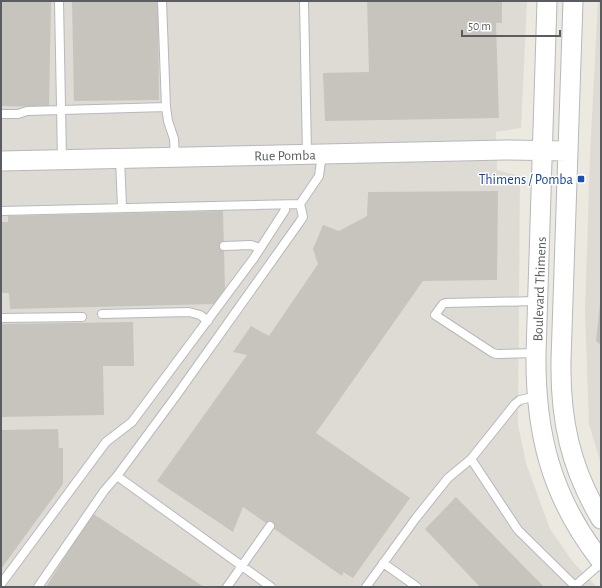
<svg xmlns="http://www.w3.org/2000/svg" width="602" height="588" font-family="'Alegreya Sans',sans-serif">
  <rect width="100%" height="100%" fill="#ece9e0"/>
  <path fill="#dddbd4" d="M1,1H527L521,128L496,132L497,170L520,176L518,425L526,463L550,529L573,562L597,587H1Z
    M598,1H601V464L589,424L585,311L590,155Z"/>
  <path fill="#c7c4bd" d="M1,1H51L49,107L1,106Z
    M72,1H158L159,100L74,101Z
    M367,1H502V23H496L499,118L325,121L323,73L369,72Z
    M498,191L497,280L423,281L316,433L410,498L353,578L343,572L342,576L243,507L233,532L157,481L247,355L233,352L251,326L269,336L318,264L313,249L323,225L339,231L367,216L368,192Z
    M223,211L225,290L216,304L10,309L9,293H1V222H8V216Z
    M600,304H601V345L596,341Z
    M133,322L134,366H103L104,415L1,417V324Z
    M58,429L59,448H63V484L1,569V430Z
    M456,497L544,587H480L425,529Z
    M92,513L204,587H46Z"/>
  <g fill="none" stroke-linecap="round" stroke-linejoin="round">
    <g stroke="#b6b8bd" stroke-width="10">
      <path id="service" d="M59,1L62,159
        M162,1L166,107
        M304,1L307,154
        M1,114H18L27,111L166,107L168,121L174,139L175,157
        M120,158L122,207
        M1,211L300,204L319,176L322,154
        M224,246L251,245L260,248
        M102,314L189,312L200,315L208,321
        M1,318L82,317
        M536,353L497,354L493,353L435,315L443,304L446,303L537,301
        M537,396L520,400L515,404L471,459L518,530L576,587
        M117,476L271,587
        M383,563L417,587
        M1,584L106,442L132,422L254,258L285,210V205
        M575,586L601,563
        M38,587L104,491L117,476L176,396L299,223L303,217L300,204
        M227,587L270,526
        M366,587L416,518L448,478L471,459"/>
    </g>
    <g stroke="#b6b8bd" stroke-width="21">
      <path id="tertiary" d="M547,1L536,353C535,433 551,497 601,561
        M573,1L561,360C560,419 570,467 601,519
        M1,161L505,150L568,151"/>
    </g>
    <use href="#service" stroke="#fff" stroke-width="8"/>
    <use href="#tertiary" stroke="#fff" stroke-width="19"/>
  </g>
  <rect fill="#1a4fb4" stroke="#fff" stroke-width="1.5" x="577" y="175" width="8" height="8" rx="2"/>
  <g text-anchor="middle" stroke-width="3" stroke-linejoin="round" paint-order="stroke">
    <g font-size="14" fill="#595c61" stroke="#fff">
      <text transform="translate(285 155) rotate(-1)" y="5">Rue Pomba</text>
      <text transform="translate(539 289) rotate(-88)" y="5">Boulevard Thimens</text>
    </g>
    <g font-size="14" fill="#164399" stroke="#fff" text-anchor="end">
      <text x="573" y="184">Thimens / Pomba</text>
    </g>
  </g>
  <rect width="602" height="588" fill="none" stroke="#595c61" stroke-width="4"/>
  <path d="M462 30v6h98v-6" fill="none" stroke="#595c61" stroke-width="2"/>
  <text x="468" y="30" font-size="12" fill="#595c61" stroke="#ffffff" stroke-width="3" paint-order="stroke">50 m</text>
</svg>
